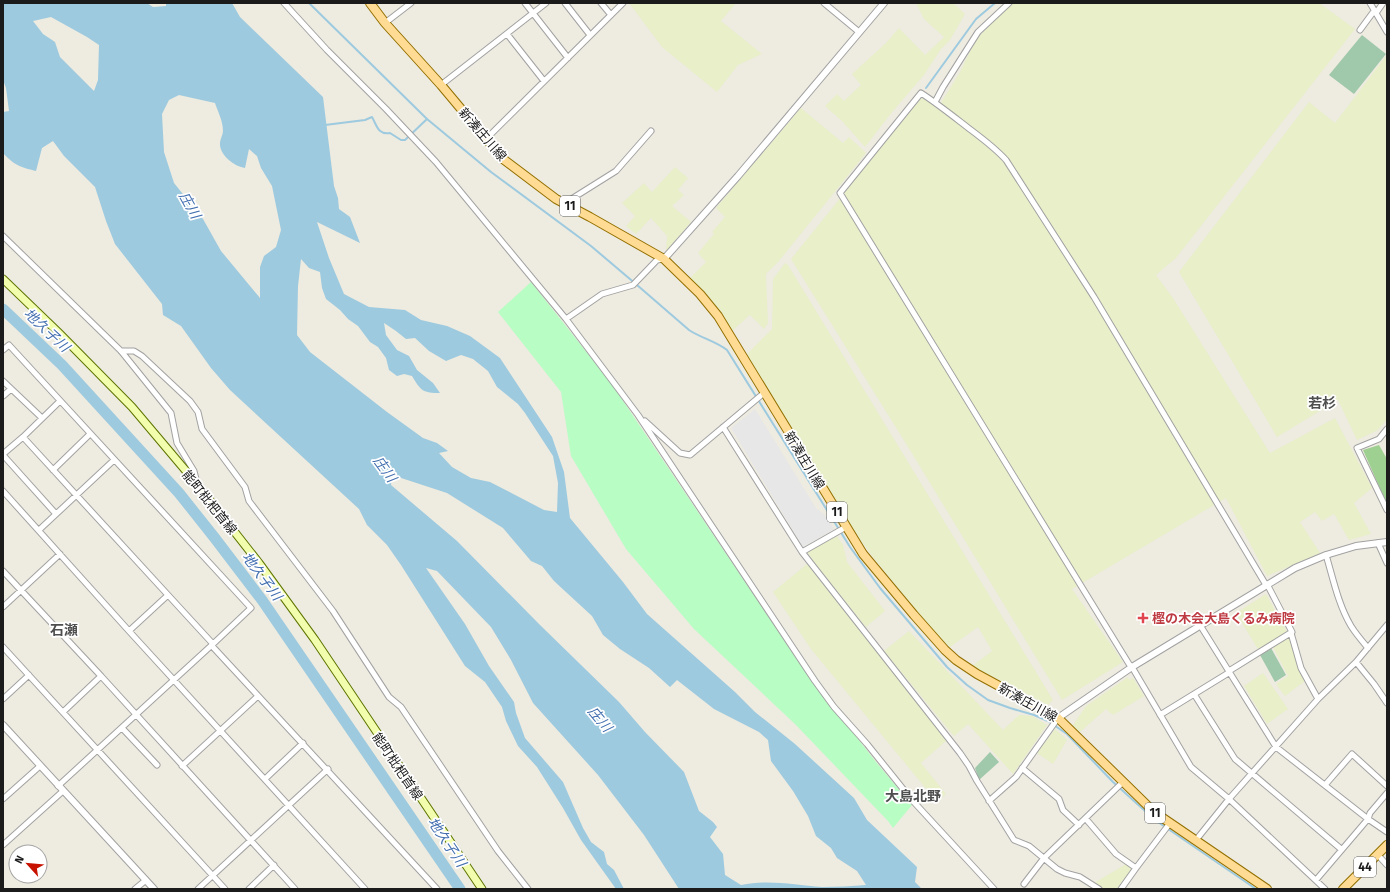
<svg xmlns="http://www.w3.org/2000/svg" width="1390" height="892" font-family="'Fira Sans','Noto Sans JP',sans-serif">
  <rect width="100%" height="100%" fill="#eeebe0"/>
  <path fill="#e8efc9" d="M629,3H736L721,21L762,54L738,65L717,92L662,47Z
    M916,3H953L965,14L950,40L941,49L924,75L893,111L865,147L842,121L825,106L837,94L844,101L861,85L852,74L886,43L899,28L925,55L944,37L924,19Z
    M1014,3H1319L1355,29L1176,258L1156,275L1173,298L1270,453L1335,418L1372,488L1354,503L1371,534L1349,540L1334,514L1322,521L1315,512L1300,522L1320,553L1267,576L1226,498L1072,589L1123,662L1062,700L905,442L791,259L921,98L927,100L937,109L960,72L976,39L992,23Z
    M1386,56L1387,419L1378,430L1357,440L1338,400L1277,437L1179,272L1309,102L1335,123Z
    M801,108L843,143L849,137L866,153L779,261L766,274L768,323L764,329L750,315L732,331L715,305L690,278L706,262L698,253L714,234L712,232L725,217L716,208Z
    M675,167L688,178L678,190L684,195L672,206L691,222L666,251L667,236L651,218L636,234L626,226L635,216L622,203L644,183L652,192Z
    M785,263L788,265L1053,700L1048,705L972,666L992,651L978,627L950,647L935,633L872,556L832,499L747,354L772,329L773,279Z
    M837,536L843,545L847,562L885,611L866,627L818,567L807,552Z
    M807,564L947,740L921,763L946,794L937,802L811,649L773,592Z
    M1266,594L1287,632L1258,649L1236,613Z
    M909,631L1003,730L1019,715L1032,716L1047,725L1013,774L968,724L954,736L884,651Z
    M1289,637L1299,670L1305,681L1285,696L1276,684L1288,676L1273,647Z
    M1263,673L1288,709L1267,724L1244,686Z
    M1128,677L1129,680L1133,678L1144,696L1113,715L1106,709L1080,732L1073,725L1086,706Z
    M1055,729L1067,740L1053,764L1037,753Z
    M1126,864L1133,868L1132,870L1118,889H1103L1094,883Z"/>
  <path fill="#9ed092" d="M1379,445L1387,459L1386,502L1363,450Z"/>
  <path fill="#a0c8aa" d="M1362,35L1386,54L1354,94L1329,75Z
    M1271,648L1286,675L1275,682L1260,655Z
    M990,752L999,762L979,780L975,768Z"/>
  <path fill="#b8fdc4" d="M531,282L611,383L805,671L876,762L912,805L893,828L888,821L795,724L694,629L626,549L571,456L561,392L498,312Z"/>
  <path fill="#e7e7e7" d="M755,409L816,508L825,515L834,529L803,547L731,428Z"/>
  <path fill="#9dcadf" fill-rule="evenodd" d="M3,3H147L153,7L166,6V3H232L240,17L323,97L334,186L338,198L339,209L350,217L360,243L317,222L329,258L344,294L369,307L405,310L421,320L447,326L470,336L500,358L552,437L564,472L570,518L623,582L647,614L735,692L755,712L795,744L854,798L867,820L917,867L915,882L922,889H679L644,835L598,775L533,703L511,660L491,627L437,571L426,568L465,624L489,666L514,702L516,713L525,738L563,782L583,828L591,842L604,852L607,864L614,870L624,889H616L581,840L563,808L537,767L518,746L506,721L502,707L485,682L465,666L401,565L387,545L367,525L359,509L230,390L211,368L181,326L163,315L162,304L115,244L106,221L95,187L64,156L53,141L42,148L36,171C20,167 14,165 3,153V112L9,111L6,88L3,80ZM51,17L87,37L99,45L98,80L94,91L60,57L55,42L43,34L33,21ZM179,95L215,103C218,112 223,121 223,131C223,135 220,139 220,143C219,155 235,167 245,168L249,149L257,156L261,168L272,186L281,230L276,247L264,256L260,267V298L221,251L203,219L174,183L164,152L162,114L169,100ZM301,259L309,268L320,272L322,288L326,299L340,310L348,319L358,326L370,342L378,347L386,358L389,370L397,376L404,374L412,376C421,391 423,393 440,393L433,383L417,370L409,356L397,350L386,335L384,323L396,331L406,339L415,338L429,351L446,361L461,355L473,359L488,371L497,387L518,404L525,413L553,456L558,483L557,512L544,510L490,482L471,478L452,467L439,453L448,451L437,443L423,438L387,412L310,352L297,335L298,286ZM392,475L447,493L503,528L531,561L542,566L554,581L592,616L603,635L620,649L649,668L670,687L677,680L714,709L759,732L768,740L771,761L793,791L808,816L816,836L831,848L837,858L857,871L866,885C852,886 837,887 822,887C795,885 769,879 741,885L725,875L723,854L710,837L717,827L713,822L699,811L684,772L645,732L619,702L539,624L457,541L391,485Z"/>
  <g fill="none" stroke-linecap="round" stroke-linejoin="round">
    <path stroke="#9dcadf" stroke-width="2" d="M309,3L427,119L491,172L591,246L637,285L689,330C701,338 715,341 727,350L850,547L880,588L947,667L967,685L988,700L1010,708L1034,715L1048,721L1067,734L1113,782L1155,820L1256,889
      M926,88L976,19L995,3
      M325,125L365,120L372,117C377,126 378,135 390,133L401,140H405L427,119"/>
    <path stroke="#9dcadf" stroke-width="11" d="M3,309L62,365L179,493L214,537L262,600L460,889"/>
    <g stroke="#a2a2a2" stroke-width="7">
      <path id="minor" d="M284,3L327,50L386,109L436,162L566,319L638,415L815,681L834,707L867,744L912,800L994,889
        M525,3L568,58
        M565,3L590,35
        M601,3L611,15
        M824,3L859,32
        M1370,3L1387,32
        M1376,13L1383,3
        M385,23L411,3
        M1360,30L1374,11
        M507,34L544,81
        M441,85L546,3
        M935,102L943,87L978,32L1009,3
        M485,140L623,3
        M565,203L616,171L651,131
        M3,236L121,351L171,413L177,443L194,471L197,483
        M566,319L602,294L633,285L657,260L664,259
        M3,350L9,345L251,608L213,644L58,786
        M121,351H134L142,356L190,401L198,412L202,429L245,487L249,501L333,611L389,697L401,707L498,851L528,889
        M3,381L42,418
        M3,396L11,389
        M645,421L680,453L690,455L764,393
        M723,427L802,552L960,753L969,766L977,781L1014,840L1029,846L1057,869L1065,873L1080,877L1099,889
        M1387,429L1379,439L1357,448L1387,510
        M23,437L168,595
        M3,454L23,437L60,401
        M3,455L56,514
        M53,470L90,434
        M3,491L129,631L365,889
        M39,530L114,460
        M1378,543L1387,563
        M802,552L846,527
        M1326,555C1333,578 1338,604 1351,626C1356,634 1362,641 1368,648
        M3,571L101,676
        M1266,585L1094,297L1006,160C996,149 983,139 971,130C954,117 938,104 921,93L840,193L1129,664L1132,667L1191,767L1229,799L1325,889
        M3,607L60,554
        M1200,625L1276,747L1368,819L1387,832
        M129,631L168,595L213,644
        M1291,633L1301,668L1318,699
        M212,646L437,889
        M3,647L225,889
        M1356,662L1374,684L1387,703
        M1229,671L1292,632L1267,584
        M1194,694L1235,759L1341,849
        M3,699L29,675
        M63,712L101,676L295,889
        M1160,715L1230,672
        M122,728L157,765
        M182,766L258,696
        M1022,768L1059,799L1063,810L1079,825
        M265,779L303,743
        M1325,785L1352,754L1387,786
        M3,799L40,766
        M989,801L1016,777L1058,718
        M1086,819L1116,854L1136,868L1121,889
        M1196,840L1229,799L1318,699L1356,662L1387,625
        M3,845L63,791
        M1377,854L1387,865
        M1136,868L1170,823
        M1316,880L1368,819L1370,813L1387,793
        M1024,884L1044,858L1123,782
        M135,889L146,880
        M198,889L328,769
        M249,889L274,865"/>
    </g>
    <g stroke="#a2a2a2" stroke-width="8">
      <path id="tertiary" d="M664,259L738,176L884,3
        M1058,718L1132,667L1295,568L1326,555L1356,546L1387,542
        M3,725L154,889"/>
    </g>
    <g stroke="#5d7500" stroke-width="9">
      <path id="secondary" d="M3,279L58,332L132,407L197,484L259,563L315,640L482,889"/>
    </g>
    <g stroke="#937000" stroke-width="10">
      <path id="primary" d="M370,3L385,23L441,85L503,159L556,199L590,217L664,259L700,294L718,316L863,554L914,615L945,650L956,660L977,674L1058,718L1154,812L1267,889
        M1343,889L1387,845"/>
    </g>
    <use href="#minor" stroke="#fff" stroke-width="5"/>
    <use href="#tertiary" stroke="#fff" stroke-width="6"/>
    <use href="#secondary" stroke="#f2fdae" stroke-width="7"/>
    <use href="#primary" stroke="#ffdb94" stroke-width="8"/>
  </g>
  <path fill="#e0444e" stroke="#fff" stroke-width="1.5" d="M1141 612h4v4h4v4h-4v4h-4v-4h-4v-4h4z"/>
  <g text-anchor="middle" stroke-width="3.5" stroke-linejoin="round" paint-order="stroke">
    <g fill="#fff" stroke="#5f5f5f" stroke-width="1">
      <rect x="560" y="196" width="20" height="20" rx="3"/>
      <rect x="827" y="502" width="20" height="20" rx="3"/>
      <rect x="1145" y="803" width="20" height="20" rx="3"/>
      <rect x="1354" y="857" width="22" height="20" rx="3"/>
    </g>
    <g font-size="12" font-weight="bold" fill="#1b1b1b">
      <text x="570" y="210">11</text>
      <text x="837" y="516">11</text>
      <text x="1155" y="817">11</text>
      <text x="1365" y="871">44</text>
    </g>
    <g font-size="13" fill="#1b1b1b" stroke="#fff">
      <text transform="translate(483 134) rotate(49)" y="5">新湊庄川線</text>
      <text transform="translate(805 460) rotate(59)" y="5">新湊庄川線</text>
      <text transform="translate(210 502) rotate(51)" y="5">能町枇杷首線</text>
      <text transform="translate(1028 702) rotate(29)" y="5">新湊庄川線</text>
      <text transform="translate(398 766) rotate(56)" y="5">能町枇杷首線</text>
    </g>
    <g font-size="13" font-weight="bold" fill="#be3a42" stroke="#fff" text-anchor="start">
      <text x="1152" y="623">樫の木会大島くるみ病院</text>
    </g>
    <g font-size="14" font-style="italic" fill="#436fb0" stroke="#fff">
      <text transform="translate(190 205) rotate(61)" y="5">庄川</text>
      <text transform="translate(47 330) rotate(43)" y="5">地久子川</text>
      <text transform="translate(385 469) rotate(54)" y="5">庄川</text>
      <text transform="translate(262 576) rotate(53)" y="5">地久子川</text>
      <text transform="translate(600 719) rotate(50)" y="5">庄川</text>
      <text transform="translate(447 842) rotate(56)" y="5">地久子川</text>
    </g>
    <g font-size="14" font-weight="bold" fill="#4e4e4e" stroke="#fff">
      <text x="1322" y="408">若杉</text>
      <text x="64" y="635">石瀬</text>
      <text x="913" y="801">大島北野</text>
    </g>
  </g>
  <rect width="1390" height="892" fill="none" stroke="#1b1b1b" stroke-width="8"/>
  <g transform="translate(28 864) rotate(297)"><circle r="19" fill="#ffffff" stroke="#a4a4a4"/>
  <path d="M0-3L7 15L0 10L-7 15Z" fill="#c71200"/>
  <text y="-6" font-size="11" font-weight="bold" text-anchor="middle" fill="#1b1b1b">N</text>
  </g>
</svg>
